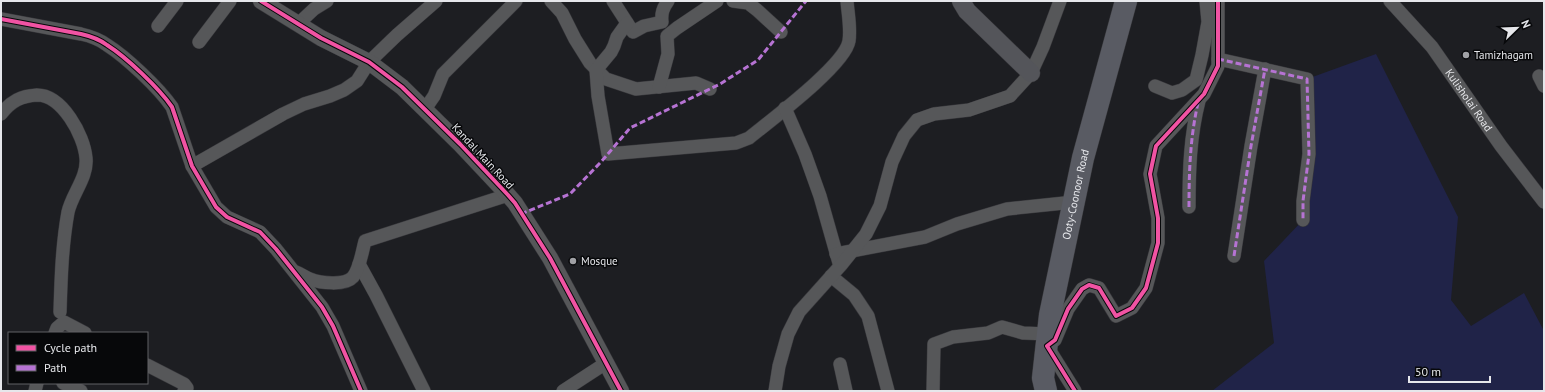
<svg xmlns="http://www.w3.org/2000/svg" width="1545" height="392" font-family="'PT Sans',sans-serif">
  <rect width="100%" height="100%" fill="#1d1e22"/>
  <path fill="#202348" d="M1376,54L1458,217L1451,300L1471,326L1524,293L1544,331V391H1212L1274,343L1264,261L1303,220L1307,79Z"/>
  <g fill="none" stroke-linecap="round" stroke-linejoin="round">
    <g stroke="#38383c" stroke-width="14">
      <g id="minor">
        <path d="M551,1L562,13L575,39L590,63L606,79L636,89L696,83L710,89"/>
        <path d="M613,1L633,32L644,26L662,22C661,13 663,8 668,1"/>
        <path d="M733,1L748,3L757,10L781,32"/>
        <path id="s1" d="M1390,1L1432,47L1501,146L1544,202"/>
        <path d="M1,19L81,34C90,36 99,39 107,45C126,57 159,88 172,107L192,166L216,207L227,217L260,232L276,249L322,307L333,326L361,391"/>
        <path d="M627,23L617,37L614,46L611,52L596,70L598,96L608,154L736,143L749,138C771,120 845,65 849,41C851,28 848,14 847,1"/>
        <path d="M298,24L314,9L327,1"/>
        <path d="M158,26L177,1"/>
        <path d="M199,42L230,1"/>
        <path d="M1218,59L1307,79L1309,154L1303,201V220"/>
        <path d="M1539,76L1544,86"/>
        <path d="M1155,86L1172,93L1182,90L1196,80L1202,55L1208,22L1206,1"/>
        <path d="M659,87L668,54L667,36L677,28L717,1"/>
        <path d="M785,108L805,154L820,196L839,263"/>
        <path d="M425,109L434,96L443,74L516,1"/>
        <path d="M1,114C11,101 21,96 37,95C62,95 84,135 86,158C88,177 72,194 68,212C62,245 61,279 60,312"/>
        <path d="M192,166L283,114L304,104L330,96L344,90L357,81L369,62L397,35L436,1"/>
        <path d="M1189,207C1189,171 1190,136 1199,101"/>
        <path d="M836,254L925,237L957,224L1007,209L1074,202"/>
        <path d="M1234,256L1251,146L1265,69"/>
        <path d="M359,264L376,295L424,391"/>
        <path d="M296,272C301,274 305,277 310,279C320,283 345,286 353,277C360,268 362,252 365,241L508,195"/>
        <path d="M831,276L854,295L868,316L888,391"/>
        <path d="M55,333L57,328L64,322L85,333"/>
        <path d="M840,364L846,391"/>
        <path d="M147,365L184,384L187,388L184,391"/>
        <path d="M63,383L81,391"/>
        <path d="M35,391L37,383"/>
        <path d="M563,391L606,363"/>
        <path d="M775,391L779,366L788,334L799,312L842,264L866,234L880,206L892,162L904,136L917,120L934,114L969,110L1010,96L1031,73L1043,47L1060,1"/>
        <path d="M933,391L934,344L953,337L988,333L1002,327L1023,333L1048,334"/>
        <path d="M1075,391L1047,346L1055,340L1068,309L1082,289L1089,285L1099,288L1116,316L1132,308L1146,288L1158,243V218L1150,174L1156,146L1204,94L1218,66V1"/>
      </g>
    </g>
    <g stroke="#38383c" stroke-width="17">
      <path id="tertiary" d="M261,1L321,38L369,62L402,87L460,144L508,195L515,203L550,258L621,391"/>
    </g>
    <g stroke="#38383c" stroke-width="19">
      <path id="secondary" d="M961,1L967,11L1031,73"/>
    </g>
    <g stroke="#38383c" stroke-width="23">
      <g id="trunk">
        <path id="s2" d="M1046,391L1043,378L1050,315L1083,158L1126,1"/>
      </g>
    </g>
    <use href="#minor" stroke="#565759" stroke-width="13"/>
    <use href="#tertiary" stroke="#565759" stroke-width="16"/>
    <use href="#secondary" stroke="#54555a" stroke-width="18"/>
    <use href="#trunk" stroke="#595b63" stroke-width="22"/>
    <path stroke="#b673d3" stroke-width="3" stroke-dasharray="6 3" stroke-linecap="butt" d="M1218,59L1307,79L1309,154L1303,201V220
      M1189,207C1189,172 1190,138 1198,103
      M521,214L570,194L601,162L630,128L720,84L758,60L806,1
      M1234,256L1251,146L1265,69"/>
    <g stroke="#07080a" stroke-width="6">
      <path id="cycleway" d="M261,1L321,38L369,62L402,87L460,144L508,195L515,203L550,258L621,391
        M1,19L81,34C90,36 99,39 107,45C126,57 159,88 172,107L192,166L216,207L227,217L260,232L276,249L322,307L333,326L361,391
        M1075,391L1047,346L1055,340L1068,309L1082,289L1089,285L1099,288L1116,316L1132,308L1146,288L1158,243V218L1150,174L1156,146L1204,94L1218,66V1"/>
    </g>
    <use href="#cycleway" stroke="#f153a3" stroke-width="4"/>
  </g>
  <g fill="#a0a1a5" stroke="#07080a" stroke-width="1.5">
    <circle cx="1466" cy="55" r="4"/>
    <circle cx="573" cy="261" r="4"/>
  </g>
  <g text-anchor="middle" stroke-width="3" stroke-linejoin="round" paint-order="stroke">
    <g font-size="11" fill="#e6e7eb" stroke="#07080a" text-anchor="start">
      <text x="1474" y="59">Tamizhagam</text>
      <text x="581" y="265">Mosque</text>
    </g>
    <g font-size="11" fill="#e6e7eb" stroke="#07080a">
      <text dy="4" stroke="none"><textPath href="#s1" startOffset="127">Kulisholai Road</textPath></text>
      <text transform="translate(483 156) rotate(47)" y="4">Kandal Main Road</text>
      <text dy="4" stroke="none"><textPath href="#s2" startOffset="200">Ooty-Coonoor Road</textPath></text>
    </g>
  </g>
  <rect width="1545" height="392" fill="none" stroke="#e6e7eb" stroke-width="4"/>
  <rect x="8" y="332" width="140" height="52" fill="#07080a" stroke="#606164"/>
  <rect x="16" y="345" width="20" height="6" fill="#f153a3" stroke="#606164"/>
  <text x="44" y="352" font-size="12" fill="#e6e7eb">Cycle path</text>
  <rect x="16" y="365" width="20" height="6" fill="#b673d3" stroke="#606164"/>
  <text x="44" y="372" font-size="12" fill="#e6e7eb">Path</text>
  <g transform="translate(1517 28) rotate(67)" stroke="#07080a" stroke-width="3" paint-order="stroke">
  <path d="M0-3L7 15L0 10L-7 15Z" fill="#e6e7eb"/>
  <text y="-6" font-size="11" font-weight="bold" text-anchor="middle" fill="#e6e7eb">N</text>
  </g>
  <path d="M1409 376v6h81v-6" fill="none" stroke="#e6e7eb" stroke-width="2"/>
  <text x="1415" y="376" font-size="12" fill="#e6e7eb" stroke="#07080a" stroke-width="3" paint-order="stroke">50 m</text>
</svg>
